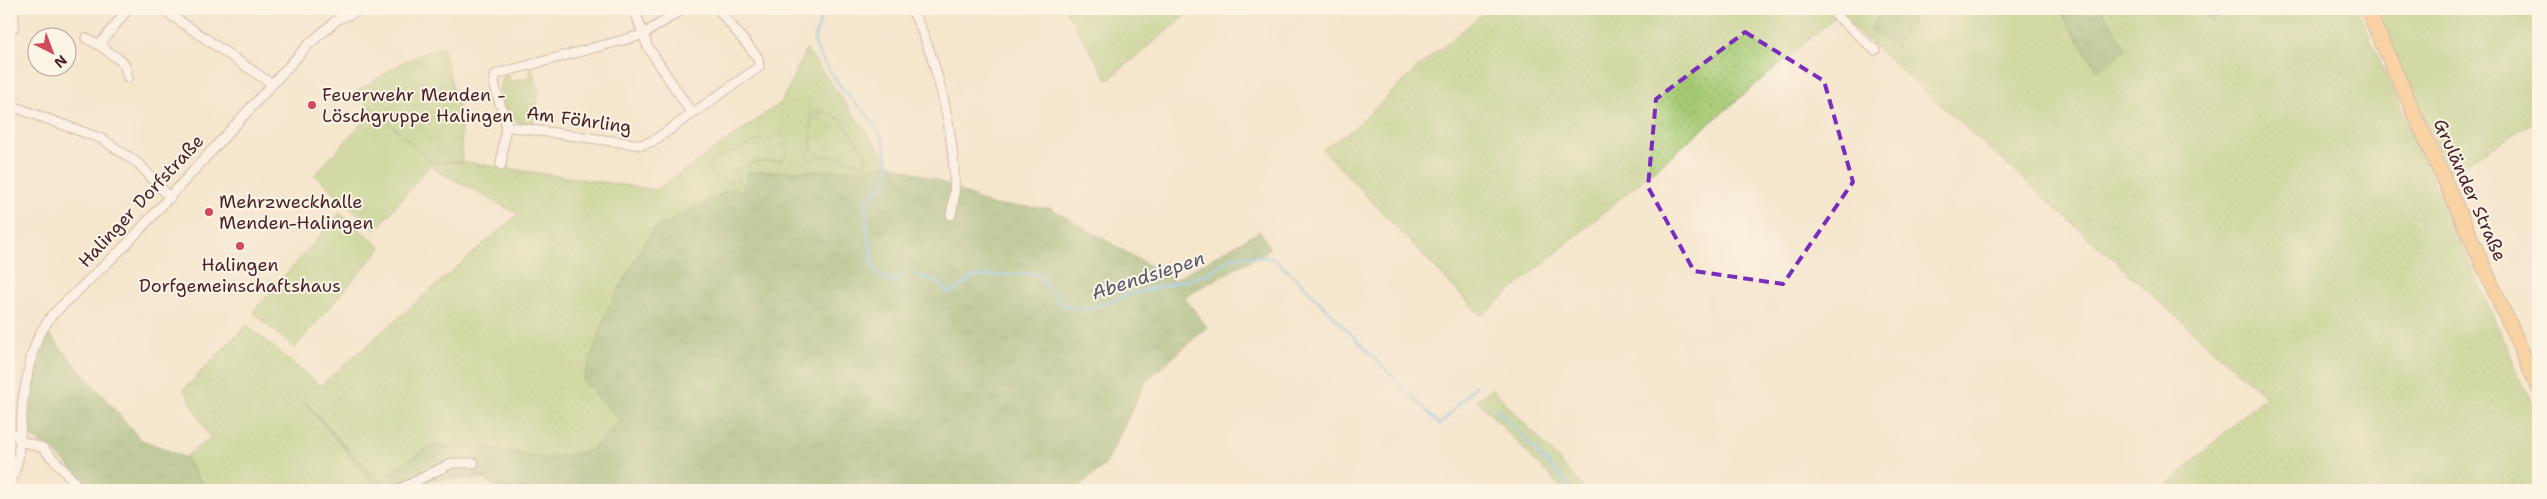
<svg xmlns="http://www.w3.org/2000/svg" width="2547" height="499" font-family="'Shantell Sans',sans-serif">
  <defs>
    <pattern id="grass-dots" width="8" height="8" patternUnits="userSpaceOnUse" patternTransform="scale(1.25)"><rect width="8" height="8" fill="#a6ca73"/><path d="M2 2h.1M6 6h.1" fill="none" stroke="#90ad64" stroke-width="1.8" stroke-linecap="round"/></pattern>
    <pattern id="forest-crowns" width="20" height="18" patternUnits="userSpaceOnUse" patternTransform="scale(1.25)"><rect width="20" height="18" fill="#84ae65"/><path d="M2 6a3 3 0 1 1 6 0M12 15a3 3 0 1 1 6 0" fill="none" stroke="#6e8d53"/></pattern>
    <pattern id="wetland-marsh" width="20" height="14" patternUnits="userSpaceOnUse" patternTransform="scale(1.25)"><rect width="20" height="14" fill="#a6ca73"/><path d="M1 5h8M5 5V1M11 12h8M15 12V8" fill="none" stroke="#90ad64"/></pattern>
    <pattern id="park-crowns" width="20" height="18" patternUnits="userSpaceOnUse" patternTransform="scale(1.25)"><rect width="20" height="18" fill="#a6ca73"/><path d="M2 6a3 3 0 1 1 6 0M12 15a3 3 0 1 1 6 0" fill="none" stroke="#90ad64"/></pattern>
  </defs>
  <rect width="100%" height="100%" fill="#fcf5e5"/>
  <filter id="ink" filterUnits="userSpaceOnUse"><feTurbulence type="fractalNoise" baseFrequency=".02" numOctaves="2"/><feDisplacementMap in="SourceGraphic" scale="10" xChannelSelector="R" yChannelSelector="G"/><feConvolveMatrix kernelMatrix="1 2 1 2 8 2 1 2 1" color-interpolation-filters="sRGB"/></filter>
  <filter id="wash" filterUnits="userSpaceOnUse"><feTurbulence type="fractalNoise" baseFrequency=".0096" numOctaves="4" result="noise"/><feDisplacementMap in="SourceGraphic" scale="20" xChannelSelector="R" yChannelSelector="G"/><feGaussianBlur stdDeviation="1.12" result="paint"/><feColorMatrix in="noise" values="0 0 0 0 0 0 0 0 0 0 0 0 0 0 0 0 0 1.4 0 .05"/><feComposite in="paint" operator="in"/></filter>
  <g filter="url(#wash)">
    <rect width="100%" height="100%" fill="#f5e6cd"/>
    <path fill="url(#grass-dots)" stroke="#78744f" fill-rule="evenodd" d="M1065,9H1193L1108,80Z
      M1488,9H1883L1870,29L1896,47L1918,9H2059L2098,71L2125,49L2101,9H2204L2210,21L2233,9H2357L2538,418V490H2171L2168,484L2265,396L1839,14L1481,316L1322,149L1353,129L1422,64Z
      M2373,9H2538V119L2449,174Z
      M806,49L890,164L749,189L744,193L620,421L590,451L548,459L478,445L430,446L378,481L313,412L379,490H206L185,457L210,438L184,389L247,325L320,386L518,214L434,169L432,162H462L656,190L781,103ZM811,113L866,153L864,164L828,155L809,159L812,150ZM788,143L781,161C766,159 747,162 734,172L735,176L745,188L716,175Z
      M532,68L539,91L533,126C502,121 507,114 499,86L504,76L508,74L510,82L531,77L529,69Z
      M1492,388L1586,490H1563L1477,400Z"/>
    <path fill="url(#forest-crowns)" stroke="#676648" d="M1883,9H1918L1896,47L1870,29Z
      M2059,9H2101L2126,49L2098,71Z
      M2204,9H2233L2210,22Z
      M890,164L936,180L991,205L1050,208L1174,280L1260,231L1270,249L1184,297L1207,327L1145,382L1106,464L1076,490H501L483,479H433L402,490H379L304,401L378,481L430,446L478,445L548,459L590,451L620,421L583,380L607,311L652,230L728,190L744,192L749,189L745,183L747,172L859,170Z
      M49,334L140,439L185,457L206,490H92L52,449L27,435L36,371Z"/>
    <path fill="url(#wetland-marsh)" stroke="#78744f" d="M825,112L841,120L866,153L864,165C844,158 830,155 809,159L807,153L812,150L811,113Z
      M780,133L788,143L786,155L781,161C766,159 747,162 734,172L735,176L745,188L742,191L710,173L711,161L759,140L765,143Z"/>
    <path fill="url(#park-crowns)" stroke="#78744f" d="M442,46L461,119L462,162H432L354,93L405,61Z"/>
    <path fill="#a6ca73" stroke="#78744f" d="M374,110L432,162L376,230L315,175Z
      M340,213L381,248L294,348L253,312Z"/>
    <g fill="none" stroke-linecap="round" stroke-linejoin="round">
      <path stroke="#6abae5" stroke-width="3" d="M828,9L821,18L814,40L820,56L842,89L870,118L882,137L888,161L886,186L879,187L865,204L873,270L891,283L904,273
        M915,275L934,280L950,293L974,277L1036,273L1066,307L1088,309L1128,295L1205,275L1234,256L1272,257L1300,282L1440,425L1475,386
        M1495,407L1573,490"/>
    </g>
  </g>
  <g filter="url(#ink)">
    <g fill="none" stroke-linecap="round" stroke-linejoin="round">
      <g stroke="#a0827c" stroke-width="11">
        <path id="street" d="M162,9L272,84
          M634,9L648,47L692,114
          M683,9L642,35L496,74L494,83L506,124L511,127L641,145L653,141L759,67L758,58L718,9
          M911,9C937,52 964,166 951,215
          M1829,9L1875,50
          M14,27V9
          M86,38L99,45L128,9
          M99,45L124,63L128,78
          M9,105L102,139L139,164L170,198
          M501,165L506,124
          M9,430L21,441L43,448L82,490
          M9,488L18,460L23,399L31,357L39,335L52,315L125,246L308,45L338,19L363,9
          M398,490L452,463H474"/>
      </g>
      <g stroke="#a0827c" stroke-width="16">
        <path id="primary" d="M2367,9L2538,387"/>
      </g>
      <use href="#street" stroke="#fff" stroke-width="9"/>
      <use href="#primary" stroke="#fcbd6f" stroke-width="14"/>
    </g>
  </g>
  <path d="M0 0H2547V499H0ZM1745,32L1824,81L1853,182L1783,284L1694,271L1648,187L1656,99Z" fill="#f5e6cd" fill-opacity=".55" fill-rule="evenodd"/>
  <path fill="none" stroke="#7b2cbf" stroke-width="4" stroke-dasharray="10 6" stroke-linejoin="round" d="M1745,32L1824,81L1853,182L1783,284L1694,271L1648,187L1656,99Z"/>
  <g fill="#d1495b" stroke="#fcf5e5" stroke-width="2">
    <circle cx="312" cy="105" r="5"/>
    <circle cx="209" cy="212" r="5"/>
    <circle cx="240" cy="246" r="5"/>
  </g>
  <g text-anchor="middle" stroke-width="4" stroke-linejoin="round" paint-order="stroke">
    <g font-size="18" fill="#4a1f2b" stroke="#fcf5e5" text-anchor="start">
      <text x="322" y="101">Feuerwehr Menden -<tspan x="322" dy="21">Löschgruppe Halingen</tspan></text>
      <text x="219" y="208">Mehrzweckhalle<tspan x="219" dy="21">Menden-Halingen</tspan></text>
      <text x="240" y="271" text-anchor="middle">Halingen<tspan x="240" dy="21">Dorfgemeinschaftshaus</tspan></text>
    </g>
    <g font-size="18" fill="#4a1f2b" stroke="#fcf5e5">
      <text transform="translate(579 120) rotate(8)" y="6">Am Föhrling</text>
      <text transform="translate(2470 190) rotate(66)" y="6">Gruländer Straße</text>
      <text transform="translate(141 201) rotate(-47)" y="6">Halinger Dorfstraße</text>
    </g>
    <g font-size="19" font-style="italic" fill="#55556c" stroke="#fcf5e5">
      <text transform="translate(1148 275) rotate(-18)" y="7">Abendsiepen</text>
    </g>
  </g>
  <rect width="2547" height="499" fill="none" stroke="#fcf5e5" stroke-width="30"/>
  <g transform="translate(52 52) rotate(138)"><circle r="24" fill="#fcf5e5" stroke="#b59f9b"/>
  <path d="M0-4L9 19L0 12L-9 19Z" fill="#d1495b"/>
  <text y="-8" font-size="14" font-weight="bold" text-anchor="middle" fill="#4a1f2b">N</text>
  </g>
</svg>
